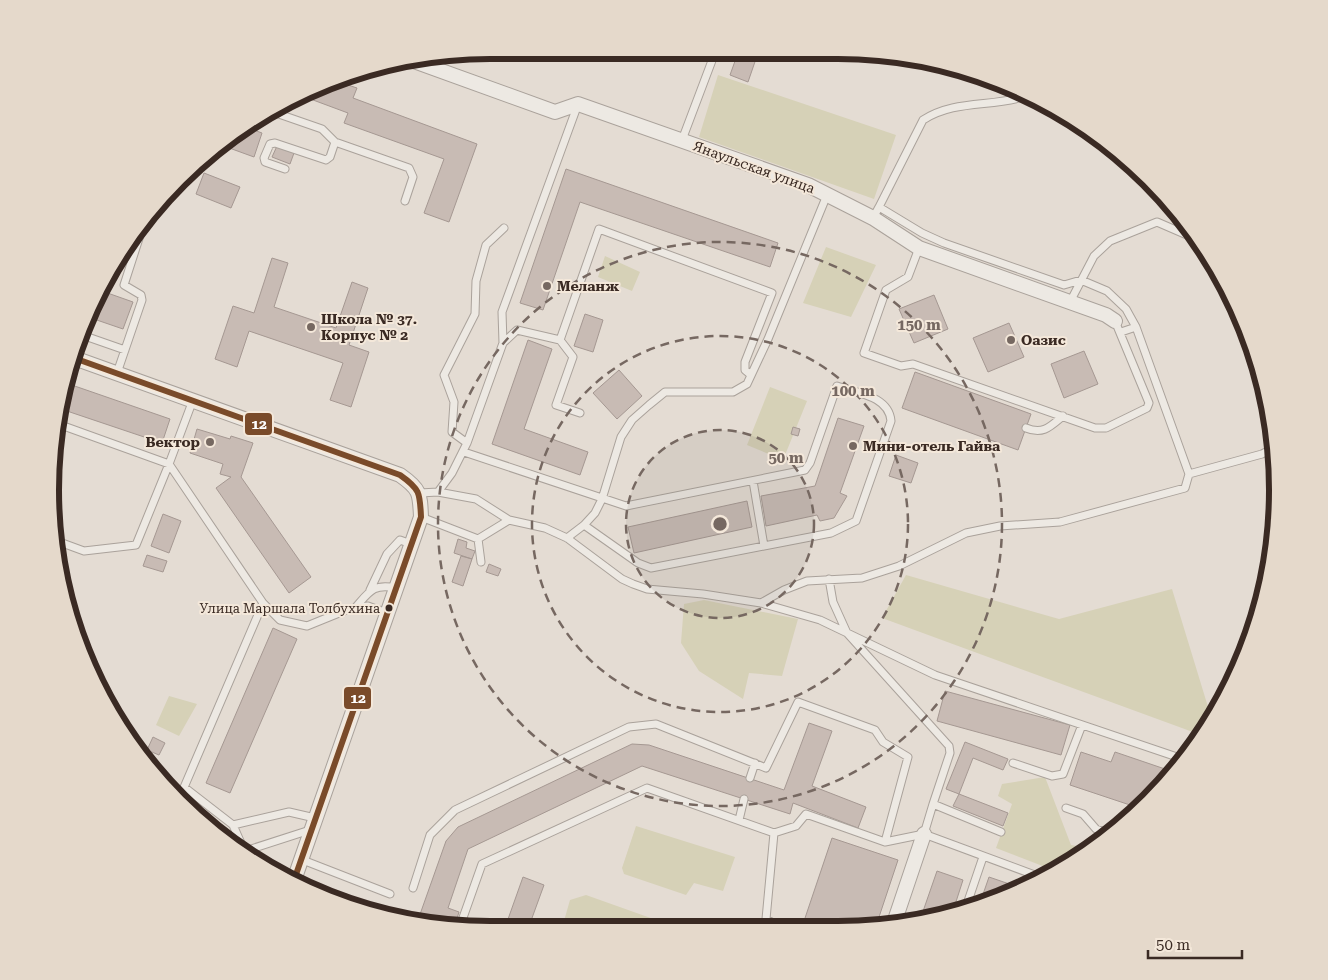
<svg xmlns="http://www.w3.org/2000/svg" width="1328" height="980" font-family="'Roboto Serif',serif">
  <rect width="100%" height="100%" fill="#e4dcd3"/>
  <path fill="#d6d1b7" d="M718,75L896,135L874,199L699,137Z
    M826,247L876,265L851,317L803,303Z
    M605,256L640,272L632,291L598,277Z
    M770,387L807,401L783,460L747,445Z
    M906,575L1059,619L1172,589L1212,720L1201,735L882,618Z
    M704,600L798,619L782,676L749,673L743,699L699,671L681,643L684,604Z
    M169,696L197,704L179,736L156,725Z
    M1045,777L1071,845L1090,848L1053,870L996,848L1012,804L998,796L1002,784Z
    M636,826L735,857L723,891L694,883L686,895L624,874L622,868Z
    M586,895L659,921L666,928H562L570,900Z"/>
  <path fill="#c8bbb4" stroke="#a59892" d="M739,50H759L748,82L730,75Z
    M339,82L357,88L353,98L477,144L449,222L424,213L444,159L344,123L348,113L305,97Z
    M243,126L262,133L254,157L221,145Z
    M277,146L294,153L290,164L272,157Z
    M566,169L778,243L770,267L580,202L543,310L520,303Z
    M204,173L240,187L231,208L196,194Z
    M272,258L288,263L274,307L336,328L352,282L368,288L349,345L369,352L351,407L330,400L343,363L249,331L237,367L215,359L233,306L254,313Z
    M99,290L133,302L123,329L88,317Z
    M934,295L948,329L914,343L899,309Z
    M585,314L603,320L593,352L574,346Z
    M1009,323L1024,357L988,372L973,338Z
    M528,340L552,349L524,429L588,452L580,475L492,444Z
    M1084,351L1098,384L1064,398L1051,364Z
    M619,370L642,396L617,419L593,393Z
    M915,372L1031,414L1018,450L902,408Z
    M66,383L170,419L162,443L58,408Z
    M838,418L864,426L840,493L847,496L834,518L820,521L817,515L766,526L761,496L815,486Z
    M793,427L800,429L798,436L791,434Z
    M197,429L230,439L231,436L253,443L241,477L311,577L289,593L216,488L231,477L220,474L223,464L190,453Z
    M896,455L918,463L911,483L889,476Z
    M747,501L752,527L634,553L628,527Z
    M163,514L181,521L169,553L151,546Z
    M458,539L467,542L466,548L475,551L472,559L454,553Z
    M147,555L167,561L163,572L143,566Z
    M461,556L472,559L463,586L452,582Z
    M489,564L501,569L498,576L486,572Z
    M61,573L69,575L64,587Z
    M273,628L297,639L230,793L206,783Z
    M945,691L1070,725L1061,755L937,721Z
    M809,723L832,731L812,786L866,807L858,828L793,803L790,814L642,766L468,849L448,908L459,912L454,928L418,920L446,841L458,827L632,744L649,745L784,790Z
    M153,737L165,743L159,755L147,750Z
    M965,742L1008,759L1003,770L973,758L959,794L946,789Z
    M1081,752L1111,762L1115,752L1165,769L1157,791L1139,808L1070,785Z
    M959,794L1008,813L1003,826L953,806Z
    M832,838L898,860L876,926L802,927Z
    M937,871L963,880L953,911L920,920Z
    M523,877L544,885L528,929L507,922Z
    M989,877L1021,888L1007,896L980,903Z
    M340,894L363,902L360,909L338,901Z"/>
  <g fill="none" stroke-linecap="round" stroke-linejoin="round">
    <g stroke="#aaa29b" stroke-width="9">
      <path id="lane" d="M273,112L322,129L335,142L409,168L413,177L405,201
        M682,140L716,50
        M285,169L265,162L264,158L270,144L275,143L326,160L330,157L335,142
        M879,207L923,120C954,100 989,107 1023,97
        M919,248L908,277L886,290L864,353L901,366L913,364L1095,428H1106L1147,408L1149,403L1115,321
        M1070,302L1094,256L1110,241L1157,222L1194,238
        M1121,332L1136,327
        M82,335L125,350
        M560,340L573,357L556,405L580,413
        M503,343L517,330L560,340L599,229L772,293L745,362V370L751,375
        M117,373L142,300L141,295L124,285L144,223
        M58,424L169,464L193,400
        M1026,428C1043,435 1050,427 1063,416
        M467,443L452,432L454,402L444,375L475,314L476,281L486,245L504,228
        M464,452L626,506L805,470L810,463L837,386C857,393 889,396 891,421L856,521L831,533L651,568L638,563L584,525
        M169,464L263,603L179,799
        M1189,474L1262,454L1275,447
        M753,481L764,546
        M438,492L476,499L509,520L545,528L567,538L622,579L633,584L647,589L703,594L761,603L820,620L935,675L1177,757L1182,761
        M420,493L438,492L452,473L467,443L503,343L502,312L578,104
        M421,517L478,539L481,562
        M567,538L584,525L595,513L602,499L621,437L632,420L649,405L665,392H733L747,384L768,339L827,195
        M478,539L509,520
        M54,540L84,551L136,545L169,464
        M829,579L833,602L847,633L949,746L950,753L933,804
        M370,590L387,554L400,540L411,544
        M263,603L280,620L307,626L349,609L368,606L387,613
        M761,603L784,590L807,581L862,578L899,566L966,533L1000,526L1060,522L1185,488L1189,474L1136,327L1126,309L1107,291L1081,280L1064,285L944,243L922,233L879,207L873,218
        M355,608C369,592 373,583 396,588
        M1013,763L1052,776L1063,774L1082,725
        M750,778L755,763
        M184,787L233,825L244,850
        M1066,808L1083,814L1096,829L1111,834
        M739,820L744,799
        M233,825L289,812L315,818
        M774,833L796,826L806,814L885,842L924,834L1040,877
        M924,834L933,804L1001,832
        M245,851L310,830
        M300,859L390,894
        M413,888L430,835L455,810L629,727L656,724L766,768L798,702L875,730L883,742L908,757L885,842
        M966,907L983,857
        M459,929L482,864L647,788L774,833L766,919L780,927"/>
    </g>
    <g stroke="#aaa29b" stroke-width="16">
      <path id="street" d="M411,60L555,112L578,104L808,185L873,218L919,248L1106,315L1115,321
        M74,358L400,475C420,489 420,493 421,517L293,883
        M893,926L924,834"/>
    </g>
    <use href="#lane" stroke="#ede9e3" stroke-width="7"/>
    <use href="#street" stroke="#ede9e3" stroke-width="14"/>
    <g stroke="#f4e8da" stroke-width="10">
      <path id="bus-1" d="M74,358L400,475C420,489 420,493 421,517L293,883"/>
    </g>
    <use href="#bus-1" stroke="#7a4b2a" stroke-width="6"/>
  </g>
  <circle cx="720" cy="524" r="94" fill="#766861" fill-opacity=".12"/>
  <g fill="none" stroke="#766861" stroke-width="2.5" stroke-dasharray="9 6">
    <circle cx="720" cy="524" r="94"/>
    <circle cx="720" cy="524" r="188"/>
    <circle cx="720" cy="524" r="282"/>
  </g>
  <g fill="#766861" stroke="#f4e8da" stroke-width="2">
    <circle cx="547" cy="286" r="5"/>
    <circle cx="311" cy="327" r="5"/>
    <circle cx="1011" cy="340" r="5"/>
    <circle cx="210" cy="442" r="5"/>
    <circle cx="853" cy="446" r="5"/>
  </g>
  <circle fill="#3a2a23" stroke="#f4e8da" stroke-width="2" cx="389" cy="608" r="4.5"/>
  <g text-anchor="middle" stroke-width="4" stroke-linejoin="round" paint-order="stroke">
    <g font-size="13" fill="#3a2a23" stroke="#f4e8da" text-anchor="end">
      <text x="380" y="613">Улица Маршала Толбухина</text>
    </g>
    <g font-size="14" fill="#3a2a23" stroke="#f4e8da">
      <text transform="translate(754 167) rotate(20)" y="5">Янаульская улица</text>
    </g>
    <g font-size="14" font-weight="bold" fill="#3a2a23" stroke="#f4e8da" text-anchor="start">
      <text x="557" y="291">Меланж</text>
      <text x="321" y="324">Школа № 37.<tspan x="321" dy="16">Корпус № 2</tspan></text>
      <text x="1021" y="345">Оазис</text>
      <text x="200" y="447" text-anchor="end">Вектор</text>
      <text x="863" y="451">Мини-отель Гайва</text>
    </g>
  </g>
  <path d="M0 0H1328V980H0ZM490 59H838A431 431 0 0 1 1269 490V490A431 431 0 0 1 838 921H490A431 431 0 0 1 59 490V490A431 431 0 0 1 490 59Z" fill="#e5d9cb" fill-rule="evenodd"/>
  <path fill="none" stroke="#3a2a23" stroke-width="6" d="M490 59H838A431 431 0 0 1 1269 490V490A431 431 0 0 1 838 921H490A431 431 0 0 1 59 490V490A431 431 0 0 1 490 59Z"/>
  <circle cx="720" cy="524" r="8" fill="#766861" stroke="#f4e8da" stroke-width="2.5"/>
  <g font-size="15" text-anchor="middle" font-weight="bold" fill="#766861" stroke="#f4e8da" stroke-width="4" stroke-linejoin="round" paint-order="stroke">
    <text x="919" y="330">150 m</text>
    <text x="853" y="396">100 m</text>
    <text x="786" y="463">50 m</text>
  </g>
  <g stroke="#f4e8da" stroke-width="2">
    <rect x="244" y="412" width="29" height="24" rx="5" fill="#7a4b2a"/>
    <rect x="343" y="686" width="29" height="24" rx="5" fill="#7a4b2a"/>
  </g>
  <g font-size="14" text-anchor="middle" font-weight="bold" fill="#fff">
    <text x="259" y="429">12</text>
    <text x="358" y="703">12</text>
  </g>
  <path d="M1148 950v8h94v-8" fill="none" stroke="#3a2a23" stroke-width="2.5"/>
  <text x="1156" y="950" font-size="15" fill="#3a2a23" stroke="#f4e8da" stroke-width="4" paint-order="stroke">50 m</text>
</svg>
